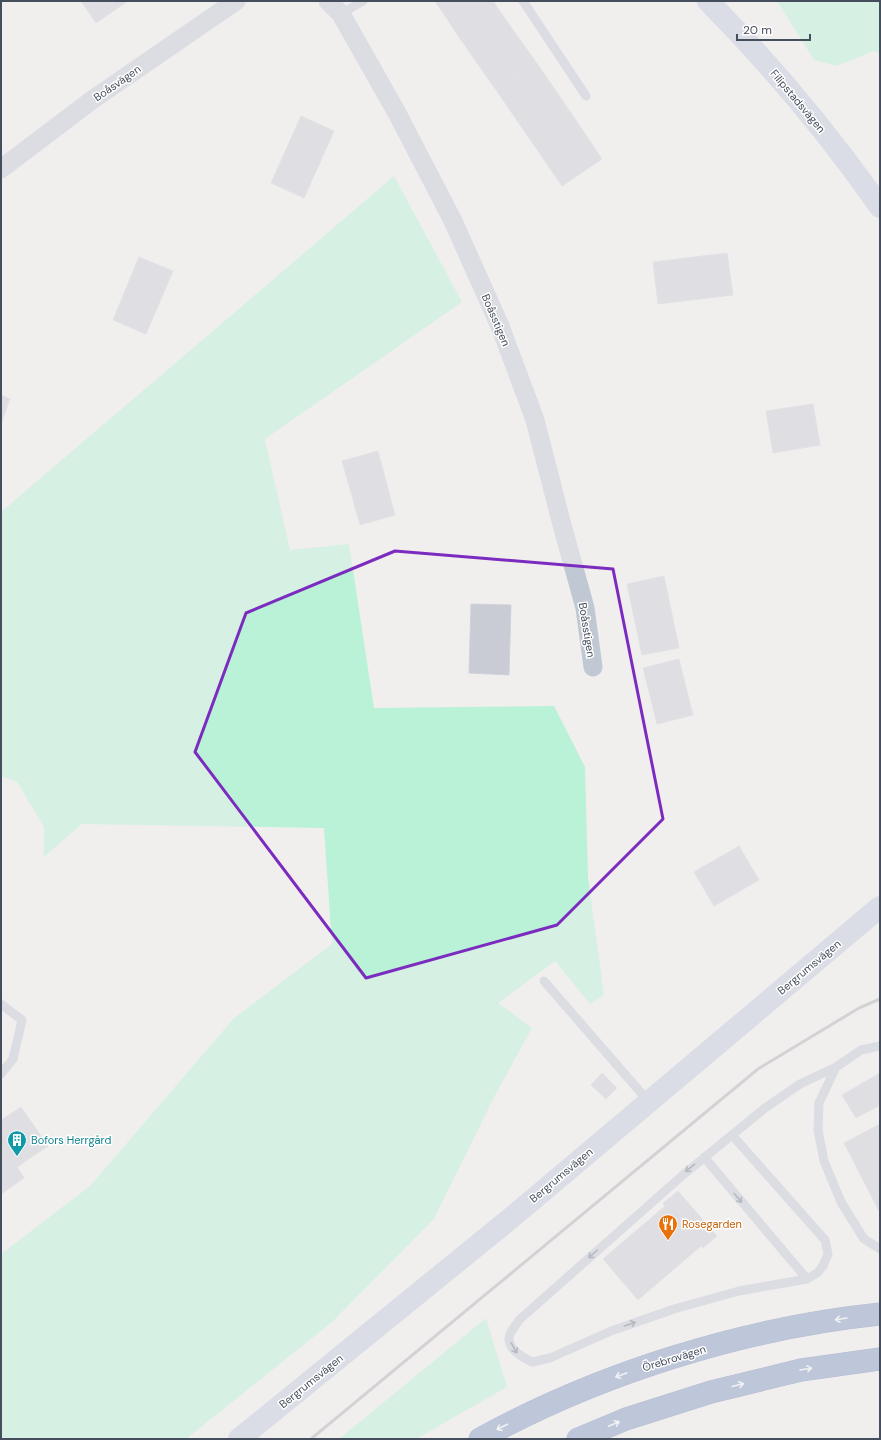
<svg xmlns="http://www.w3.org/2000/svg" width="881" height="1440" font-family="'DM Sans',sans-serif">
  <rect width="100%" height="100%" fill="#f1eeee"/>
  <path fill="#b9f2d7" d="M777,1H880V53L874,51L837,66L814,60Z
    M394,176L462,302L265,439L290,550L349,544L374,708L554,706L585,767L588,877L604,995L590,1004L555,961L498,1003L532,1028L493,1099L434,1219L332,1322L186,1439H1V1254L90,1186L234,1018L332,944L324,828L82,824L44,857V827L17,782L1,776V512Z
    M486,1318L507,1387L416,1439H339Z"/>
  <path fill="#c9ccd4" stroke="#d1d3da" d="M81,1H128L96,23Z
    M435,1H493L501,13L461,40Z
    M501,13L536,62L496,90L461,40Z
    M536,62L569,110L529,138L496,90Z
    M569,110L602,159L562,186L529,138Z
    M301,116L334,131L304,198L271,183Z
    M727,253L733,295L658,304L653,262Z
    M139,257L173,271L146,334L113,320Z
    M1,395L10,399L1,424Z
    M813,404L820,445L773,453L766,411Z
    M378,451L395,515L360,525L342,461Z
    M664,576L679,648L642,655L627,584Z
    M471,604L511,605L509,675L469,673Z
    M679,659L693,715L657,724L643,668Z
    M739,846L759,880L714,906L694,872Z
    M602,1073L617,1088L606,1099L591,1085Z
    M880,1073V1105L856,1118L842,1095Z
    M21,1107L48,1146L17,1167L24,1178L1,1194V1120Z
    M880,1124V1213L844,1143Z
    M678,1191L717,1236L703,1248L701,1246L638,1300L603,1259L665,1206L663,1203Z"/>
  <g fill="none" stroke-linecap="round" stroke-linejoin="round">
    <g stroke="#6d82ac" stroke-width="23">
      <path id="highway" d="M480,1439C600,1373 744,1328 880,1314
        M578,1439L626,1419L711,1392L801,1370L880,1359"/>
    </g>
    <path stroke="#c0c8d4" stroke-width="9" d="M523,1L586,96
      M341,14L363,1
      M544,981L649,1102
      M1,1004L22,1020L13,1059L1,1074
      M880,1046L861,1050L836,1067L819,1103L818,1130L824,1161L841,1202L864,1239L880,1249
      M732,1135L825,1240L828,1254L823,1266L817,1273L807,1279L739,1291L674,1309L611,1331L550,1358L532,1362C522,1357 505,1348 510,1334C512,1330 516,1325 519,1320L683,1175L765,1108L800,1084L836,1067
      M704,1157L807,1279"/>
    <path stroke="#c0c8d4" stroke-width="19" d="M328,1L341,14L397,113L453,221L500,326L535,420L562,525L585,608L593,667
      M1,169L92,100L236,1"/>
    <path stroke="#bfc8d9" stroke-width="22" d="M708,1C771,65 829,134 880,207
      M239,1439L511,1218L880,907"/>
    <use href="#highway" stroke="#8297c1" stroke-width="22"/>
    <path stroke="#b0b2b9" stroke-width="3" d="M311,1439L758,1069L859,1008L880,999"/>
  </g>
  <defs><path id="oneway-shaft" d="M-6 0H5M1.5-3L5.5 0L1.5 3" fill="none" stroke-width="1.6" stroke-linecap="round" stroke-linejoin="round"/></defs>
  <g stroke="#707987">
    <use href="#oneway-shaft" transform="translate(690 1168) rotate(141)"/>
    <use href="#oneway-shaft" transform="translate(738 1198) rotate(50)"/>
    <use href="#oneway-shaft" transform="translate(593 1254) rotate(138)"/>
    <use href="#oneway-shaft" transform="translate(630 1324) rotate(-19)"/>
    <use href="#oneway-shaft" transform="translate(514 1348) rotate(61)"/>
  </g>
  <g stroke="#f2f5f9">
    <use href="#oneway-shaft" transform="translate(841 1319) rotate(171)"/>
    <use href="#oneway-shaft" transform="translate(806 1369) rotate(-9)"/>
    <use href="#oneway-shaft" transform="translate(621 1375) rotate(160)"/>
    <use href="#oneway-shaft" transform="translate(738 1385) rotate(-14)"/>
    <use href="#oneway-shaft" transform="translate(614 1424) rotate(-23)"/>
    <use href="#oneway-shaft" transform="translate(502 1427) rotate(153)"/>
  </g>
  <path d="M0 0H881V1440H0ZM395,551L613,569L663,819L557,925L366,978L195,752L246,613Z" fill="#f1eeee" fill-opacity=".55" fill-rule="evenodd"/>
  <path fill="none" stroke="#7b2cbf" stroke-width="3" stroke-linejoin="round" d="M395,551L613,569L663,819L557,925L366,978L195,752L246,613Z"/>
  <defs>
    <g id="building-pin" transform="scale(1)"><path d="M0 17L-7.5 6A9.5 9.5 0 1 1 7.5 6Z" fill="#0f9aa8" stroke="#fff"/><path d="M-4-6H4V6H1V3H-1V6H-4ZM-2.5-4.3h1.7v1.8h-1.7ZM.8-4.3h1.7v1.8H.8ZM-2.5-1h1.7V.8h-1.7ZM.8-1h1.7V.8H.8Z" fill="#fff"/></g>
    <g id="restaurant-pin" transform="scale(1)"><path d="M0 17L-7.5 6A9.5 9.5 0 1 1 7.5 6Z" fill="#e8710a" stroke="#fff"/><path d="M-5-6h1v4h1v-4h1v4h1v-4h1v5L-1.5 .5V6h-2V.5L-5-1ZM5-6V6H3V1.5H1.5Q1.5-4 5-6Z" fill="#fff"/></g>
  </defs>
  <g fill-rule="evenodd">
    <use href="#building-pin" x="17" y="1140"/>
    <use href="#restaurant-pin" x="668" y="1224"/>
  </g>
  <g text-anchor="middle" stroke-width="3" stroke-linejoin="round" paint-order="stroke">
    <g font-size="11" fill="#454e5d" stroke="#fff">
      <text transform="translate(117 83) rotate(-35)" y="4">Boåsvägen</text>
      <text transform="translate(798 101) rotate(50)" y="4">Filipstadsvägen</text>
      <text transform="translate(496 320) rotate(67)" y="4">Boåsstigen</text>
      <text transform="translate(587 630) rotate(81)" y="4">Boåsstigen</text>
      <text transform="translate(809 967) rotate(-40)" y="4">Bergrumsvägen</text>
      <text transform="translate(561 1175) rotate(-40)" y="4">Bergrumsvägen</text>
      <text transform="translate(674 1358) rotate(-17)" y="4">Örebrovägen</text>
      <text transform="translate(311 1381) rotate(-39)" y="4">Bergrumsvägen</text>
    </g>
    <g font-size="11" fill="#0d838f" stroke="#fff" text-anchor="start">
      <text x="31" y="1144">Bofors Herrgård</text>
    </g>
    <g font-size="11" fill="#c56008" stroke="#fff" text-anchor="start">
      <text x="682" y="1228">Rosegarden</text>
    </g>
  </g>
  <rect width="881" height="1440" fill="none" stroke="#454e5d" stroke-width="4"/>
  <path d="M737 34v6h73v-6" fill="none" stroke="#454e5d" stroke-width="2"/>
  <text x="743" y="34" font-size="12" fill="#454e5d" stroke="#ffffff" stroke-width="3" paint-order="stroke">20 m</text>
</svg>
